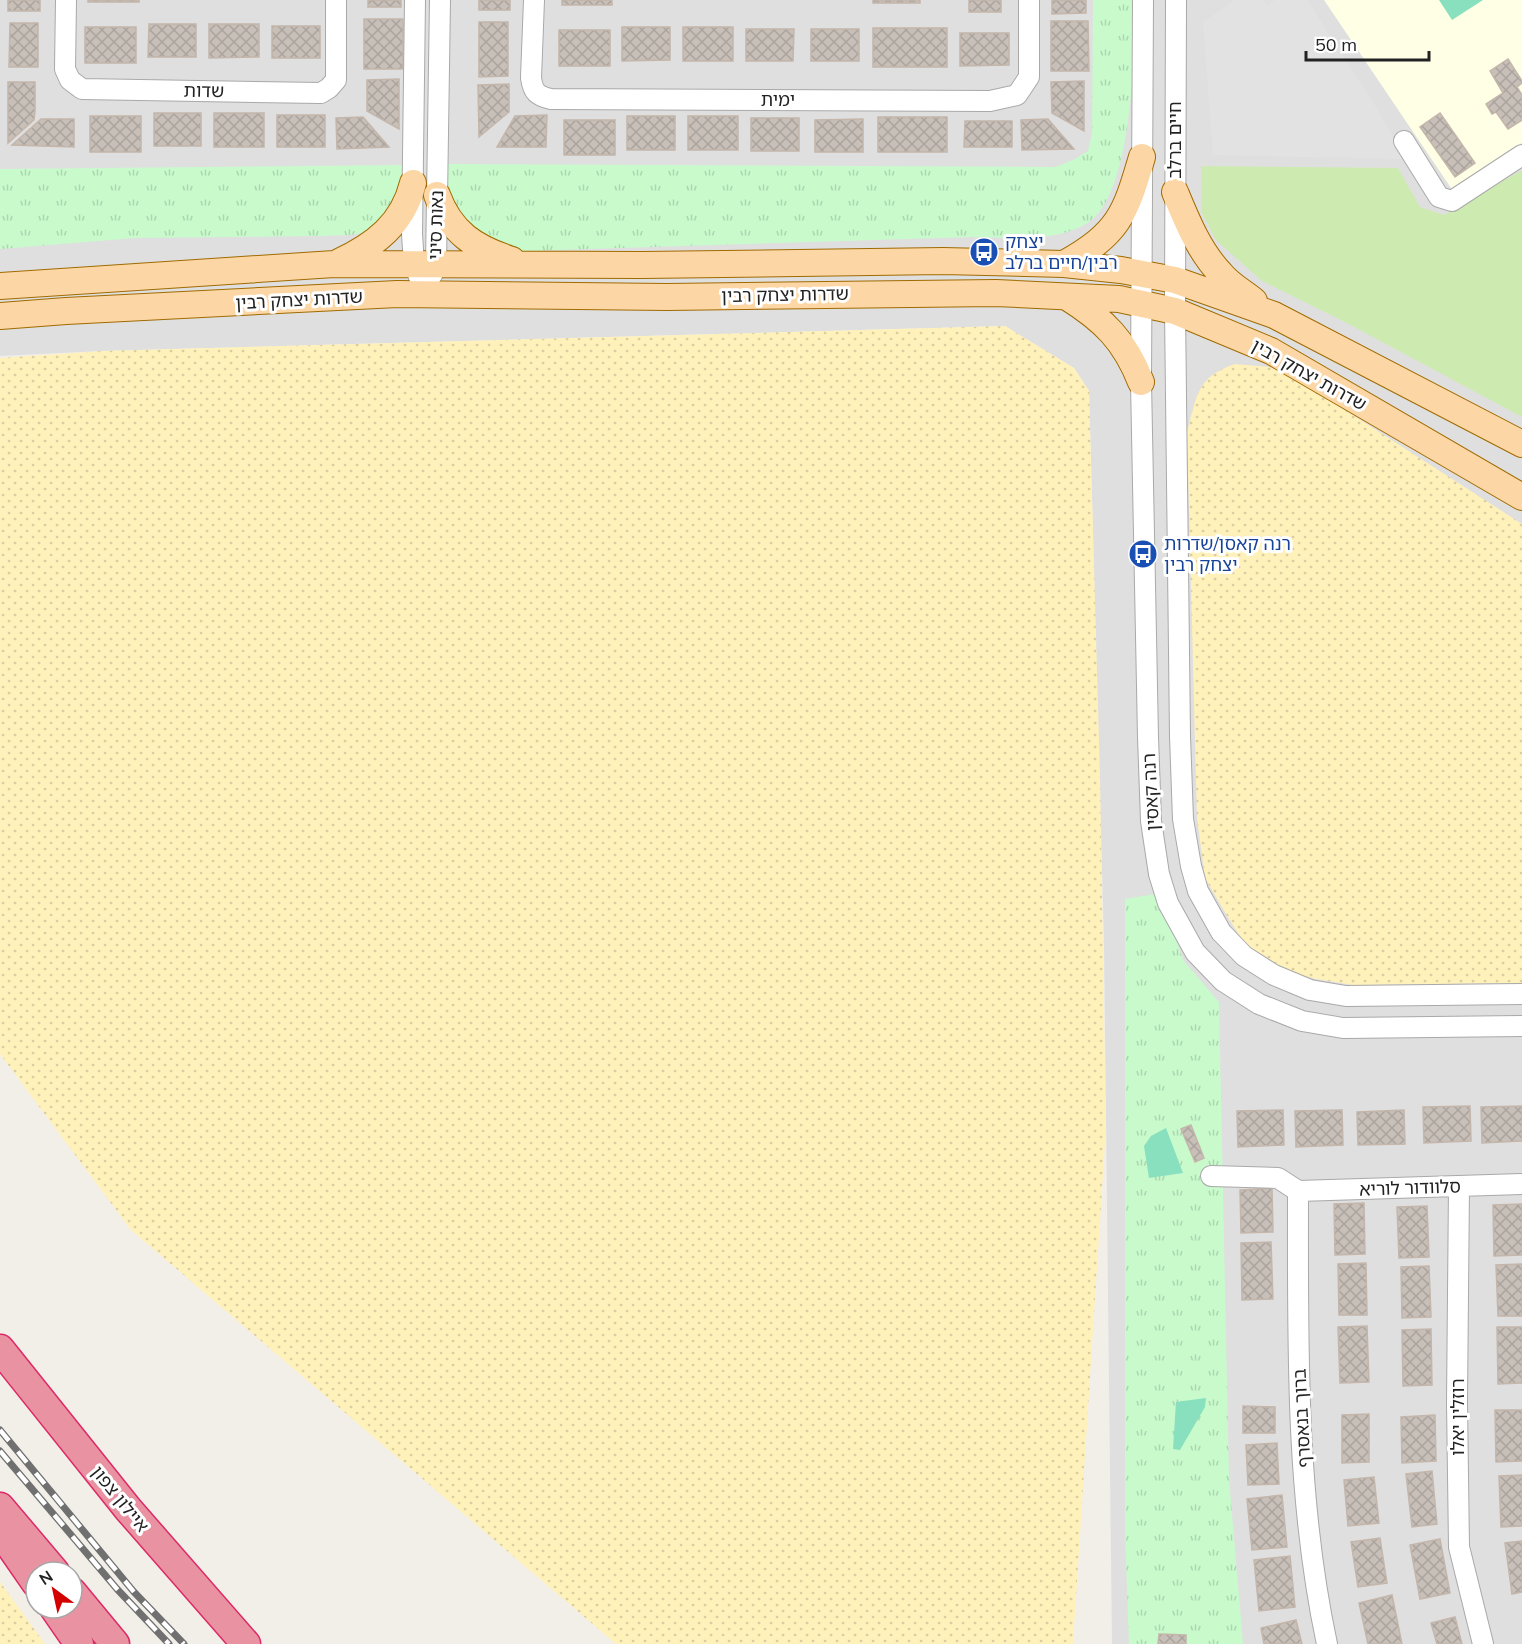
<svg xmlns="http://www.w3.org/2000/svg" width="1522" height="1644" font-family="Mulish,'Noto Sans Hebrew',sans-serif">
  <defs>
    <pattern id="sand-dots" width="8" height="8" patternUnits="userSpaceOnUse" patternTransform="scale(1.5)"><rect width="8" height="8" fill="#fff1ba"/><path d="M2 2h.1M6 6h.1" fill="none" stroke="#dacea0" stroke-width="1.8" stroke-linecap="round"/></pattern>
    <pattern id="park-tufts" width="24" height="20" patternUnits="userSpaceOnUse" patternTransform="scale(1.5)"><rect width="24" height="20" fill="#c8facc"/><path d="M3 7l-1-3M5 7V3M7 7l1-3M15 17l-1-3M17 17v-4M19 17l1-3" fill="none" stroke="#acd6af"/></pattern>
    <pattern id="building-cross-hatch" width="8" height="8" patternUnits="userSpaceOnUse" patternTransform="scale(1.5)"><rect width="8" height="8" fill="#c7bfb8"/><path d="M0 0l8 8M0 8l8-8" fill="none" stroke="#aba49e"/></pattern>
  </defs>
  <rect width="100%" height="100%" fill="#f2efe9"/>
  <path fill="#e0dfdf" d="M0,0H1522V1644H1112L1104,944L1089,391L1074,368L1005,326L102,351L0,356Z"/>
  <path fill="#ffffe5" d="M1324,0H1522V143L1453,191Z"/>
  <path fill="#cdebb0" d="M1201,166L1398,168L1420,207L1444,215L1522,170V417L1343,321L1262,281L1216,240L1202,213Z"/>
  <path fill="url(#sand-dots)" d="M1005,326L1074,368L1089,391L1100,778L1106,1127L1073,1644H616L131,1230L0,1054V358L102,351Z
    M1235,364L1270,367L1300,381L1522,524V983L1353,985L1316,979L1294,973L1248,949L1229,919L1205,878L1197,818L1187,432C1197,396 1196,377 1235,364Z
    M0,1582L45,1644H0Z"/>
  <path fill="url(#park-tufts)" d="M1093,0H1135C1135,49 1133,198 1086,224C1053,243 1011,237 973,237L524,251L503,248L479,239L446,200L445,164L1055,167L1075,159L1088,151L1092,133Z
    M405,165L395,207L368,232L350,235L323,236L135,238L0,249V169Z
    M1161,893L1183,960L1219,1002L1229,1479L1243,1644H1129L1125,1533V899Z"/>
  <path fill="#88e0be" d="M1439,0H1483L1452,20Z
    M1166,1128L1183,1173L1149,1178L1144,1146L1151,1136Z
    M1206,1398L1205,1407L1180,1450L1173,1449L1176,1402Z"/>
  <path fill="#e2e2e2" d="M1235,0H1264L1267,6L1275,0H1307L1376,107L1405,159L1213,155L1203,22Z"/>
  <path fill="url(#building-cross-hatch)" stroke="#c4b6ab" stroke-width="1.5" d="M8,0H40V11H8Z
    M88,0H139V2H88Z
    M368,0H401V7H368Z
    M479,0H510V10H479Z
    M562,0H612V5H562Z
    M873,0H920V3H873Z
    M969,0H1001V12H969Z
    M1052,0H1086V13L1052,14Z
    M364,19H403V69H364Z
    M1051,21H1088L1089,71H1051Z
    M479,22H508V76L479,77Z
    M10,23H38V67H9Z
    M149,24H196V57H148Z
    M209,24H259V57L209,58Z
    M272,26H320V58H272Z
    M85,27H136V63H85Z
    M622,27H670V60L622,61Z
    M683,27H733V61H683Z
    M873,28H947V67H873Z
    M746,29H794L793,61H746Z
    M811,29H859V61H811Z
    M559,30H610V66H559Z
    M960,33H1009V65L960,66Z
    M1508,59L1522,81V83L1517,87L1522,95V120L1508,129L1496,112L1492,114L1486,104L1503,93L1490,71Z
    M399,79V129L367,111V80Z
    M1084,81V131L1052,113L1051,82Z
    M8,82H35V111L34,120L8,143Z
    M509,84V112L479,137L478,85Z
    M154,113H201V146H154Z
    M214,113H264V147H214Z
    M1440,113L1475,163L1455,177L1420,127Z
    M277,115H325V147H277Z
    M547,115L546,147H497L515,116Z
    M90,116H141V152H90Z
    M627,116H675V150H627Z
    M688,116H738V150H688Z
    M363,117L389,147L337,149L336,118Z
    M878,117H947V152H878Z
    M751,118H799V151H751Z
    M41,119H74V147L12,145Z
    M863,119V152H815V120Z
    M1048,119L1074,149L1022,150L1021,120Z
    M564,120H615V155H564Z
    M965,121H1012V147H964Z
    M1470,1106L1471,1141L1424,1143L1423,1107Z
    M1522,1106V1141L1482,1143L1481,1107Z
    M1283,1110L1284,1145L1238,1147L1237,1111Z
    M1342,1110L1343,1145L1296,1147L1295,1111Z
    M1404,1110L1405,1144L1358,1145L1357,1112Z
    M1191,1125L1204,1158L1195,1162L1181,1129Z
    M1272,1188L1273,1232L1241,1233L1240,1190Z
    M1364,1203L1365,1254L1335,1255L1334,1204Z
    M1522,1204V1255L1494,1256L1493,1205Z
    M1427,1206L1429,1257L1399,1258L1397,1207Z
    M1271,1242L1273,1299L1242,1300L1241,1243Z
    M1366,1263L1367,1315H1339L1338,1264Z
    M1522,1264V1316H1498L1496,1265Z
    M1429,1266L1431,1317L1402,1318L1401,1267Z
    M1367,1326L1369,1382L1340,1383L1338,1327Z
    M1497,1327H1522V1383L1498,1384Z
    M1431,1329L1432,1385L1403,1386L1402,1330Z
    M1243,1406L1275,1407V1433H1243Z
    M1495,1410H1522V1461L1496,1462Z
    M1369,1414V1462L1342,1463V1415Z
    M1435,1415L1436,1461L1402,1463L1401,1417Z
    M1277,1443L1279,1484L1248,1485L1246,1445Z
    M1432,1471L1437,1524L1412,1527L1406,1474Z
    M1522,1475V1526L1501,1527L1499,1476Z
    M1374,1477L1379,1523L1348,1526L1344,1480Z
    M1282,1495L1287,1547L1252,1550L1247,1499Z
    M1380,1538L1387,1583L1358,1587L1351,1542Z
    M1440,1539L1450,1593L1420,1599L1410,1545Z
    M1522,1541V1592L1512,1594L1505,1543Z
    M1290,1556L1295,1607L1259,1611L1254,1560Z
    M1392,1595L1402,1644H1368L1359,1603Z
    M1455,1617L1462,1644H1437L1431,1623Z
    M1296,1620L1302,1644H1264L1261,1628Z
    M1159,1634L1186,1635V1644H1158Z"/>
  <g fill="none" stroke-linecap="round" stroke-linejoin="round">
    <g stroke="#a9a9a9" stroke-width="22">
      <path id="minor" d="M66,0L65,69L70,80L82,89L321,93L329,88L336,80V0
        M415,0L412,234L414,264L426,295
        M534,0L531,78C533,92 537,96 551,99L990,101L1017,95L1029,77V0
        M1143,0L1141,382L1148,737L1151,821L1159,874L1168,903L1195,952L1223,981L1259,1004L1302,1021L1343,1028L1522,1026
        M1176,0L1175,311L1180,736L1183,819L1191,866L1198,891L1221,932L1244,956L1274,975L1310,990L1346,996L1522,994
        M1404,141L1439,197L1452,201L1522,155
        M432,275L436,265L440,0
        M1211,1176L1278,1178L1298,1191
        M1459,1186L1457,1402L1459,1547L1483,1644
        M1298,1191C1298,1342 1295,1495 1327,1644
        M1298,1191L1522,1184"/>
    </g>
    <g stroke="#a06b00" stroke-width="28">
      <path id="major" d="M1175,192C1187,221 1199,251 1221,274C1230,285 1243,292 1254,301
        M437,195C451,233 475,248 512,260
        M339,262C375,245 403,224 413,183
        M1064,264C1119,233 1125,215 1142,157
        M0,286L334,264L642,265L943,261L1064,264L1121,270L1175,280L1274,315L1522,444
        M1067,297C1104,320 1125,341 1141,382
        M0,316L66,311L397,294L667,297L996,293L1119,299L1175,311L1271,351L1522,497"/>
    </g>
    <g stroke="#dc2a67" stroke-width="31">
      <path id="highway" d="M0,1349L128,1509L246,1644
        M0,1507L55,1572
        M0,1531L36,1583
        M72,1592L115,1644
        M54,1608L79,1644"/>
    </g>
    <use href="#minor" stroke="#fff" stroke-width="20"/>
    <use href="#major" stroke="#fcd6a4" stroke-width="26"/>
    <use href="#highway" stroke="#e892a2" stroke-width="28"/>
    <g stroke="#707070" stroke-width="7">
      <path id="rail" d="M0,1430L134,1592L184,1644
        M0,1451L117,1589L169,1644"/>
    </g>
    <use href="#rail" stroke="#fff" stroke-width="4.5" stroke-dasharray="14" stroke-linecap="butt"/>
  </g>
  <defs>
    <g id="bus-disc" transform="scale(1.5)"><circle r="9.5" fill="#1a4fb4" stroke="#fff"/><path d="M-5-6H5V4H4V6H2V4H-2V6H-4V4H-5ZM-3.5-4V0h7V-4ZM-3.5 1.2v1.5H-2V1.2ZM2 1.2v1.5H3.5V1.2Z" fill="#fff"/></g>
  </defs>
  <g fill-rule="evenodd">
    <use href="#bus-disc" x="984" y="252"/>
    <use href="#bus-disc" x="1143" y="554"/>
  </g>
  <g text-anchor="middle" stroke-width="6" stroke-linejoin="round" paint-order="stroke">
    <g font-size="18" fill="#222" stroke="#fff">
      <text transform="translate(204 91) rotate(1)" y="6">שדות</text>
      <text x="778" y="106">ימית</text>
      <text transform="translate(1175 140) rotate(-90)" y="6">חיים ברלב</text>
      <text transform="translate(436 225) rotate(-88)" y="6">נאות סיני</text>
      <text transform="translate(785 295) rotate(-1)" y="6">שדרות יצחק רבין</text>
      <text transform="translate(299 300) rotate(-3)" y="6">שדרות יצחק רבין</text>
      <text transform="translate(1309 375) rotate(29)" y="6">שדרות יצחק רבין</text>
      <text transform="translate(1151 792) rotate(-93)" y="6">רנה קאסין</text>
      <text transform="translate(1410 1188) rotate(-2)" y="6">סלוודור לוריא</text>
      <text transform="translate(1458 1417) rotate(-90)" y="6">רוזלין יאלו</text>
      <text transform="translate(1302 1418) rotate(-93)" y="6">ברוך בנאסרף</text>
      <text transform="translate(120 1499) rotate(51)" y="6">איילון צפון</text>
    </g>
    <g font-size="18" fill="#164399" stroke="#fff" text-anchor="start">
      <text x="1005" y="248">יצחק<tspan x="1005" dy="21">רבין/חיים ברלב</tspan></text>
      <text x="1164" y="550">רנה קאסן/שדרות<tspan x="1164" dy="21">יצחק רבין</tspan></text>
    </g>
  </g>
  <g transform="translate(54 1590) rotate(327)"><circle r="28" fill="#ffffff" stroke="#a7a7a7" stroke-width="1.5"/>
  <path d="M0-4.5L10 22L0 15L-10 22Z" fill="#d40000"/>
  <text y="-9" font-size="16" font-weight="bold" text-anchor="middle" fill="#222222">N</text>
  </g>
  <path d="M1306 51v9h123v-9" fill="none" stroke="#222222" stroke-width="3"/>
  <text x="1315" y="51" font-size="18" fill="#222222" stroke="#ffffff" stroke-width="4.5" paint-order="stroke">50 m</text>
</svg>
